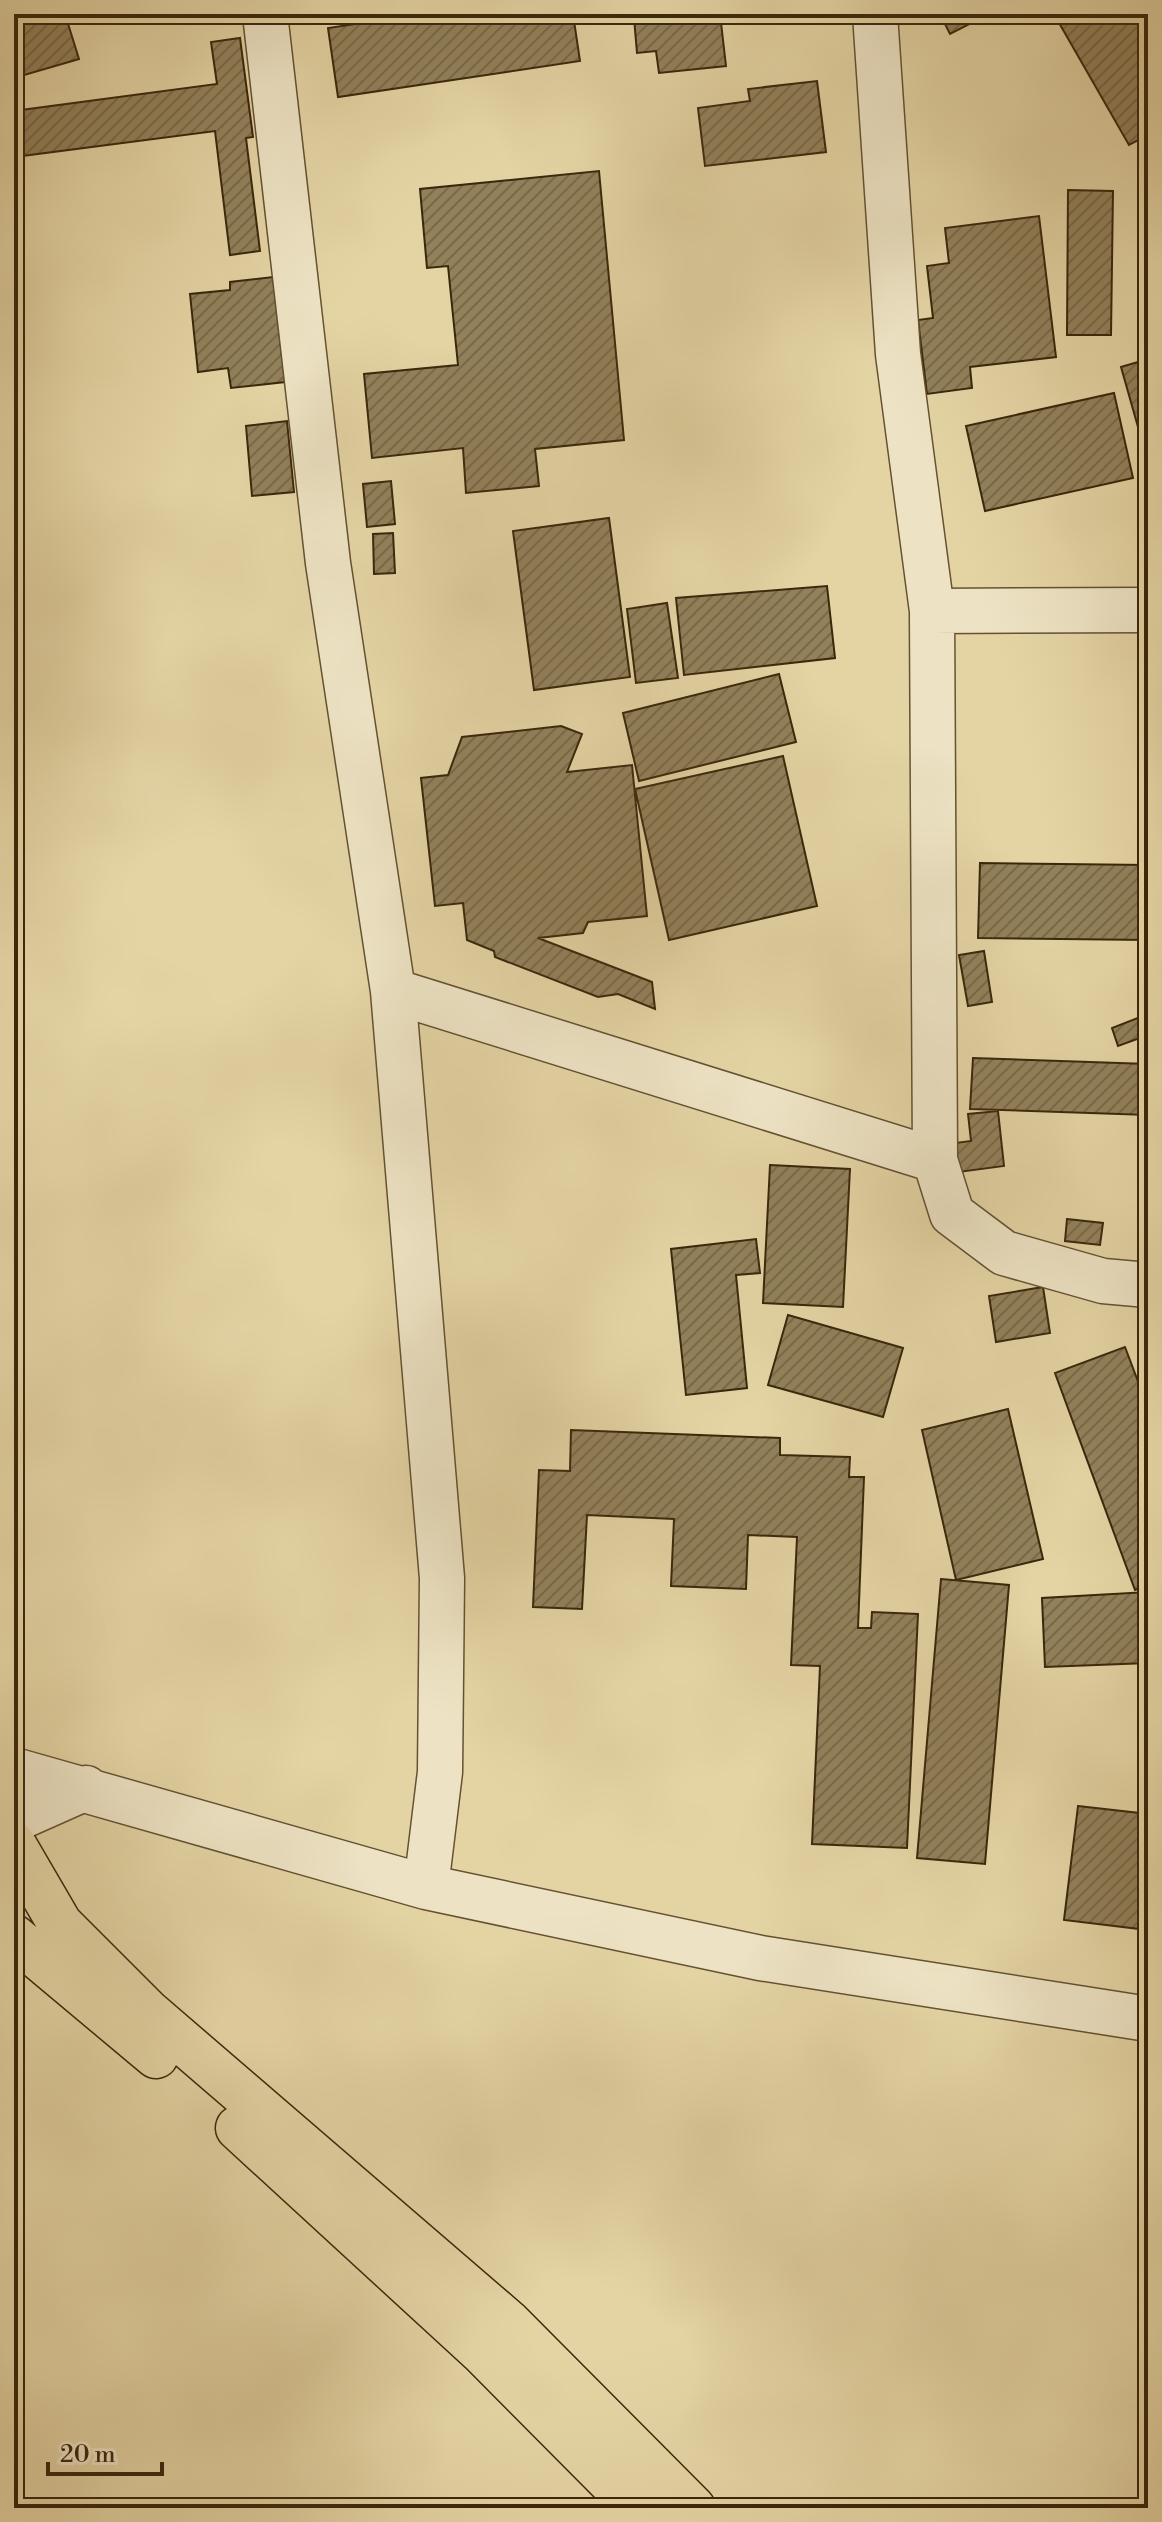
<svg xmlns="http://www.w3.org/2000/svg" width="1162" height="2522" font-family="'Libre Bodoni',serif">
  <defs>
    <pattern id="building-hatch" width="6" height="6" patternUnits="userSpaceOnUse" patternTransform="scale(2)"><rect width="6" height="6" fill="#92815b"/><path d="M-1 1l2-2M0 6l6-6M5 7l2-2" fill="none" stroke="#786a4a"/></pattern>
  </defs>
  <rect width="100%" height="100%" fill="#e4d4a4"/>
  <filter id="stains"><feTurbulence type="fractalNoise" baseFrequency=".0025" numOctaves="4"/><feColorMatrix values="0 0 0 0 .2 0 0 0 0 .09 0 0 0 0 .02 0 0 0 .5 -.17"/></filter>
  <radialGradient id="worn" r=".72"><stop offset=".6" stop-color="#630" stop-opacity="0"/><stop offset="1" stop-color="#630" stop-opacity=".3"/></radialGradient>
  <path fill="url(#building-hatch)" stroke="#3a270c" stroke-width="2" d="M14,14H65L79,59L14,78Z
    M423,14H573L580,61L338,97L328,28Z
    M669,14H720L726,66L659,73L656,51L637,53L634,18Z
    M940,14H989L950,34Z
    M1070,14H1136L1148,36V135L1129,145L1058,21Z
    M240,38L253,137L246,138L260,251L230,255L215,131L14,157V111L217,84L211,42Z
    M817,81L826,152L705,166L698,108L750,101L748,89Z
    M599,171L624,440L535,449L539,486L466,493L463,448L372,458L364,374L458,365L448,266L427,268L420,189Z
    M1068,190L1113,191L1111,335H1067Z
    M1039,216L1056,357L970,367L972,388L927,394L918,320L933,318L927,266L949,263L945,228Z
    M273,277L285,382L231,388L228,368L198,372L190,294L230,290V282Z
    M1148,359V424L1138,427L1121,367Z
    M1114,393L1133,478L985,511L966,426Z
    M287,421L294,492L252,496L246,426Z
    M391,481L395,524L367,527L363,484Z
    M609,518L630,677L534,690L513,531Z
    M393,533L395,573L374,574L373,534Z
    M827,586L835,658L684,675L676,598Z
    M667,603L678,678L636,683L627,609Z
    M779,674L796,742L639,781L623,713Z
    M561,726L582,734L567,772L632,765L647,916L588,922L583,933L538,938L652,982L655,1009L618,994L598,997L495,957L494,951L467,940L463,903L435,906L421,778L448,775L462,737Z
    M783,756L817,906L669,940L635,789Z
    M980,863L1148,865V940L978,938Z
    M984,951L992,1002L968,1006L959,955Z
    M1148,1014V1035L1118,1046L1112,1028Z
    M973,1058L1148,1064V1115L970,1109Z
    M998,1111L1004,1166L959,1172L955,1143L971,1141L968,1114Z
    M770,1165L850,1169L843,1307L763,1303Z
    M1067,1219L1103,1223L1100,1245L1065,1241Z
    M756,1239L760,1273L736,1275L747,1388L686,1395L671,1249Z
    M1043,1287L1050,1333L996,1342L989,1296Z
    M788,1315L903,1348L883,1417L768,1385Z
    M1125,1347L1148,1408V1585L1135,1590L1055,1373Z
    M1008,1409L1043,1559L956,1580L922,1430Z
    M571,1430L780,1438V1455L850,1457L849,1477H864L858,1628H871L872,1612L918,1614L907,1848L812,1844L820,1666L791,1665L797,1537L748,1535L746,1589L671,1586L674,1519L587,1515L582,1609L533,1607L539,1470L570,1471Z
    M941,1579L1009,1585L985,1864L917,1858Z
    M1148,1592V1663L1045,1667L1042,1598Z
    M1078,1806L1148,1814V1930L1064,1920Z"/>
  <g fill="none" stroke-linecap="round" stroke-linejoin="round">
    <g stroke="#645232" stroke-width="47">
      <path id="minor" d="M265,14L328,563L393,991L442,1578L440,1772L426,1887
        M875,14L898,354L932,611L935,1160L952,1214L1004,1253L1103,1281L1148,1285
        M932,611L1148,610
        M393,991L935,1160
        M14,1770L426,1887L760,1958L1148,2019
        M14,1820L86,1788"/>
    </g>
    <g stroke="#3a270c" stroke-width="47">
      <path id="major" d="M14,1845L60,1924L148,2012L509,2323L693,2508
        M14,1937L156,2056
        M238,2128L482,2352L637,2508"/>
    </g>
    <use href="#minor" stroke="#ede3c4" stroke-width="44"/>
    <use href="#major" stroke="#e4d4a4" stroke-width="44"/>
  </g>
  <rect width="1162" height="2522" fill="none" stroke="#e4d4a4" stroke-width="48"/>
  <rect x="16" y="16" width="1130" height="2490" fill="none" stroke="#3a270c" stroke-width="4"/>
  <rect x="24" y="24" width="1114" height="2474" fill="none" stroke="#3a270c" stroke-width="2"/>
  <path d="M48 2462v12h114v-12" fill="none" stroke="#3a270c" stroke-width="4"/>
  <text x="60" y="2462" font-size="24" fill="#3a270c" stroke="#ede3c4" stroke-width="6" paint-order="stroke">20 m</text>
  <rect width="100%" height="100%" filter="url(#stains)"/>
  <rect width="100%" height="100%" fill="url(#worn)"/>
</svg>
